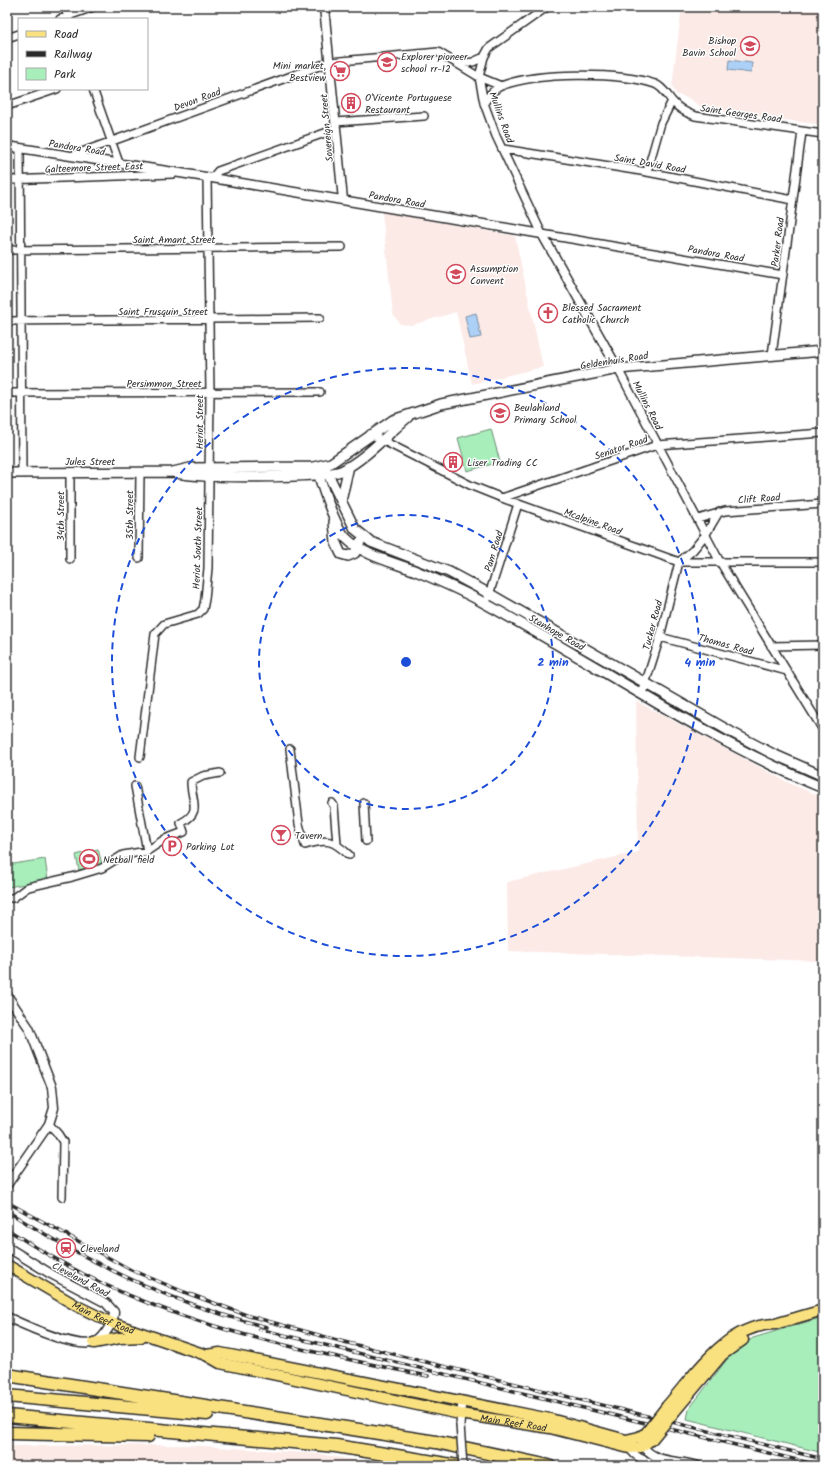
<svg xmlns="http://www.w3.org/2000/svg" width="830" height="1473" font-family="Kalam,sans-serif">
  <rect width="100%" height="100%" fill="#fff"/>
  <filter id="ink" filterUnits="userSpaceOnUse"><feTurbulence type="fractalNoise" baseFrequency=".025" numOctaves="2"/><feDisplacementMap in="SourceGraphic" scale="8" xChannelSelector="R" yChannelSelector="G"/><feConvolveMatrix kernelMatrix="1 2 1 2 8 2 1 2 1" color-interpolation-filters="sRGB"/></filter>
  <g filter="url(#ink)">
    <path fill="#fceae7" d="M682,7H823V125L704,109L690,99L676,94L672,86Z
      M382,212L515,236L543,367L472,384L456,312L412,325L400,324L393,314Z
      M636,701L791,784L823,797V961L508,951L507,882L638,852Z
      M189,1445L320,1454L385,1466H7V1446Z"/>
    <path fill="#a8eebb" stroke="#6a8c73" d="M491,429L500,462L467,471L458,438Z
      M98,849L102,864L79,870L76,855Z
      M45,859L48,880L8,887L7,865Z
      M823,1317V1453L687,1419L689,1409L731,1354L753,1338Z"/>
    <path fill="#add1f6" stroke="#798fa5" d="M729,60L752,63L751,73L728,70Z
      M476,313L481,337L470,339L465,316Z"/>
    <g fill="none" stroke-linecap="round" stroke-linejoin="round">
      <g stroke="#2b2b2b" stroke-width="10">
        <path id="minor" d="M64,7L69,19
          M547,7L489,48L484,57L479,77L484,103L496,136L542,234L783,275
          M60,19L93,7
          M7,38L19,34
          M459,64L473,62L484,57
          M93,89L119,163
          M484,103C489,96 493,89 501,86C536,72 619,72 655,84C663,87 667,95 672,101C678,108 686,113 695,116L823,134
          M7,106L57,89
          M335,122L424,116
          M20,148L22,473
          M503,149L647,172L793,200
          M71,156L330,62L438,52L479,77L501,86
          M647,172L661,123L672,101
          M212,178L218,171L336,129
          M7,180L173,174
          M7,250L342,247
          M7,321L320,318
          M772,355L802,132
          M618,369L720,562L823,730
          M7,393L320,392
          M370,434L472,486L502,498L679,562H823
          M502,498L657,445L823,433
          M698,519L725,511L823,504
          M139,558L140,472
          M70,559V473
          M488,598L518,504
          M660,637L787,671
          M771,646L823,645
          M642,694L660,637L679,562L693,550L706,534L719,512
          M290,749L299,824L305,845C327,838 333,840 349,855
          M140,757L155,634L164,624L198,614L203,609L205,599L208,568L210,393L207,177
          M135,786L147,851
          M332,803L334,806L337,844
          M364,803L366,841
          M7,898H13L28,887L72,877L102,868L123,855L147,851L165,839L184,832L181,823C203,812 191,801 191,782L203,776L220,773
          M49,1124L58,1134L63,1142L62,1197
          M460,1425L462,1401
          M642,1443C651,1464 681,1459 699,1466
          M628,1445C635,1464 663,1464 680,1466"/>
      </g>
      <g stroke="#2b2b2b" stroke-width="11">
        <path id="tertiary" d="M324,7L343,200
          M7,146L212,178L542,234L618,369
          M7,995L29,1028L52,1087L54,1108L49,1124L7,1185
          M7,1247L51,1274L106,1303L114,1312C114,1319 112,1323 108,1329C105,1334 101,1340 95,1342C78,1350 24,1325 7,1317"/>
      </g>
      <g stroke="#2b2b2b" stroke-width="12">
        <path id="secondary" d="M324,466L355,529L371,542L449,572L490,594L731,732L773,754L823,776
          M317,467C320,482 335,527 346,538C364,556 393,562 416,571C440,581 463,591 486,604C598,665 705,739 823,788
          M173,472C191,479 324,478 341,471C364,460 388,434 408,417
          M7,473L173,472L190,468L313,467L331,463L393,420L441,404L618,369L823,351
          M341,501L349,466
          M334,522L336,543L341,554L348,556L355,553L360,542"/>
      </g>
      <g stroke="#2b2b2b" stroke-width="13">
        <g id="primary">
          <path id="s1" d="M7,1265L77,1306L112,1323L206,1355L220,1363L460,1414L550,1428L629,1448L641,1447L652,1439"/>
          <path d="M94,1343L120,1338L141,1337"/>
          <path d="M206,1355L220,1353L550,1419L626,1440L639,1437L646,1433"/>
          <path d="M667,1406C696,1373 726,1325 775,1324L823,1310"/>
          <path d="M675,1411L722,1355L743,1340"/>
        </g>
      </g>
      <g stroke="#2b2b2b" stroke-width="15">
        <path id="motorway" d="M7,1375L436,1442L549,1466
          M7,1396L207,1414
          M7,1416L336,1446L458,1466
          M7,1433L148,1436"/>
      </g>
      <use href="#minor" stroke="#fff" stroke-width="7"/>
      <use href="#tertiary" stroke="#fff" stroke-width="8"/>
      <use href="#secondary" stroke="#fff" stroke-width="9"/>
      <use href="#primary" stroke="#fae180" stroke-width="10"/>
      <use href="#motorway" stroke="#fae180" stroke-width="12"/>
      <g stroke="#2b2b2b" stroke-width="3.5">
        <path id="rail" d="M7,1202L131,1270L184,1292L249,1316L344,1342L823,1459
          M7,1211C89,1263 172,1304 267,1327
          M7,1229C48,1256 92,1281 138,1299C230,1337 331,1356 428,1376
          M259,1329L822,1466"/>
      </g>
      <use href="#rail" stroke="#fff" stroke-width="2" stroke-dasharray="6" stroke-linecap="butt"/>
      <g stroke="#2b2b2b" stroke-width="10" stroke-linecap="butt">
        <path id="minor-bridge" d="M460,1425L463,1466"/>
      </g>
      <g stroke="#2b2b2b" stroke-width="13" stroke-linecap="butt">
        <path id="primary-bridge" d="M646,1433L667,1406
          M652,1439L675,1411"/>
      </g>
      <use href="#minor-bridge" stroke="#fff" stroke-width="7"/>
      <use href="#primary-bridge" stroke="#fae180" stroke-width="10"/>
    </g>
  </g>
  <g fill="none" stroke="#1d4ed8" stroke-width="2" stroke-dasharray="7 5">
    <circle cx="406" cy="662" r="147"/>
    <circle cx="406" cy="662" r="294"/>
  </g>
  <defs>
    <g id="school-ring" transform="scale(1)"><circle r="9.5" fill="#fff" stroke="#d1495b" stroke-width="1.5"/><path d="M0-5L7-2L0 1L-7-2ZM-4 1L0 2.5L4 1V4Q0 6-4 4Z" fill="#d1495b"/></g>
    <g id="supermarket-ring" transform="scale(1)"><circle r="9.5" fill="#fff" stroke="#d1495b" stroke-width="1.5"/><path d="M-6-5.5h2.5l.6 2H6L4.5 2H-2.5L-4.4-4H-6ZM-1.5 3.2a1.3 1.3 0 1 0 .1 0ZM3 3.2a1.3 1.3 0 1 0 .1 0Z" fill="#d1495b"/></g>
    <g id="building-ring" transform="scale(1)"><circle r="9.5" fill="#fff" stroke="#d1495b" stroke-width="1.5"/><path d="M-4-6H4V6H1V3H-1V6H-4ZM-2.5-4.3h1.7v1.8h-1.7ZM.8-4.3h1.7v1.8H.8ZM-2.5-1h1.7V.8h-1.7ZM.8-1h1.7V.8H.8Z" fill="#d1495b"/></g>
    <g id="church-ring" transform="scale(1)"><circle r="9.5" fill="#fff" stroke="#d1495b" stroke-width="1.5"/><path d="M-1.2-6h2.4v3.5h3.3v2.4h-3.3V6h-2.4V-.1h-3.3v-2.4h3.3Z" fill="#d1495b"/></g>
    <g id="bar-ring" transform="scale(1)"><circle r="9.5" fill="#fff" stroke="#d1495b" stroke-width="1.5"/><path d="M-6-5H6L.8 .8V4.5H3.5V6h-7V4.5H-.8V.8Z" fill="#d1495b"/></g>
    <g id="parking-ring" transform="scale(1)"><circle r="9.5" fill="#fff" stroke="#d1495b" stroke-width="1.5"/><path d="M-3.5-5.5H1a3.5 3.5 0 0 1 0 7H-1V5.5H-3.5ZM-1-3.4V-.6H.8a1.4 1.4 0 0 0 0-2.8Z" fill="#d1495b"/></g>
    <g id="stadium-ring" transform="scale(1)"><circle r="9.5" fill="#fff" stroke="#d1495b" stroke-width="1.5"/><path d="M0-5a6.5 5 0 1 0 0 10a6.5 5 0 1 0 0-10ZM-3.5-1.8h7v3.6h-7Z" fill="#d1495b"/></g>
    <g id="station-ring" transform="scale(1)"><circle r="9.5" fill="#fff" stroke="#d1495b" stroke-width="1.5"/><path d="M-3-6H3Q5-6 5-4V2Q5 4 3 4L4.5 6H3L1.5 4h-3L-3 6H-4.5L-3 4Q-5 4-5 2V-4Q-5-6-3-6ZM-3.5-4v3h7v-3ZM-3.5 1v1.5H-2V1ZM2 1v1.5H3.5V1Z" fill="#d1495b"/></g>
  </defs>
  <g fill-rule="evenodd">
    <use href="#school-ring" x="750" y="46"/>
    <use href="#school-ring" x="387" y="62"/>
    <use href="#supermarket-ring" x="340" y="71"/>
    <use href="#building-ring" x="351" y="103"/>
    <use href="#school-ring" x="456" y="274"/>
    <use href="#church-ring" x="548" y="313"/>
    <use href="#school-ring" x="500" y="413"/>
    <use href="#building-ring" x="453" y="462"/>
    <use href="#bar-ring" x="281" y="835"/>
    <use href="#parking-ring" x="172" y="846"/>
    <use href="#stadium-ring" x="89" y="859"/>
    <use href="#station-ring" x="66" y="1248"/>
  </g>
  <g text-anchor="middle" stroke-width="3" stroke-linejoin="round" paint-order="stroke">
    <g font-size="10" fill="#2b2b2b" stroke="#fff" text-anchor="start">
      <text x="736" y="44" text-anchor="end">Bishop<tspan x="736" dy="12">Bavin School</tspan></text>
      <text x="401" y="60">Explorer pioneer<tspan x="401" dy="12">school rr-12</tspan></text>
      <text x="326" y="69" text-anchor="end">Mini market,<tspan x="326" dy="12">Bestview</tspan></text>
      <text x="365" y="101">O'Vicente Portuguese<tspan x="365" dy="12">Restaurant</tspan></text>
      <text x="470" y="272">Assumption<tspan x="470" dy="12">Convent</tspan></text>
      <text x="562" y="311">Blessed Sacrament<tspan x="562" dy="12">Catholic Church</tspan></text>
      <text x="514" y="411">Beulahland<tspan x="514" dy="12">Primary School</tspan></text>
      <text x="467" y="466">Liser Trading CC</text>
      <text x="295" y="839">Tavern</text>
      <text x="186" y="850">Parking Lot</text>
      <text x="103" y="863">Netball field</text>
      <text x="80" y="1252">Cleveland</text>
    </g>
    <g font-size="10" fill="#2b2b2b" stroke="#fff">
      <text transform="translate(197 99) rotate(-20)" y="4">Devon Road</text>
      <text transform="translate(741 113) rotate(8)" y="4">Saint Georges Road</text>
      <text transform="translate(502 117) rotate(70)" y="4">Mullins Road</text>
      <text transform="translate(326 128) rotate(-95)" y="4">Sovereign Street</text>
      <text transform="translate(77 147) rotate(9)" y="4">Pandora Road</text>
      <text transform="translate(650 163) rotate(10)" y="4">Saint David Road</text>
      <text transform="translate(94 167) rotate(-2)" y="4">Galteemore Street East</text>
      <text transform="translate(397 199) rotate(10)" y="4">Pandora Road</text>
      <text x="174" y="243">Saint Amant Street</text>
      <text transform="translate(777 242) rotate(-83)" y="4">Parker Road</text>
      <text transform="translate(716 253) rotate(10)" y="4">Pandora Road</text>
      <text x="163" y="315">Saint Frusquin Street</text>
      <text transform="translate(614 360) rotate(-9)" y="4">Geldenhuis Road</text>
      <text x="164" y="387">Persimmon Street</text>
      <text transform="translate(648 405) rotate(63)" y="4">Mullins Road</text>
      <text transform="translate(199 422) rotate(-90)" y="4">Heriot Street</text>
      <text transform="translate(621 447) rotate(-19)" y="4">Senator Road</text>
      <text x="90" y="465">Jules Street</text>
      <text transform="translate(759 498) rotate(-4)" y="4">Clift Road</text>
      <text transform="translate(129 515) rotate(-90)" y="4">35th Street</text>
      <text transform="translate(60 516) rotate(-90)" y="4">34th Street</text>
      <text transform="translate(593 521) rotate(20)" y="4">Mcalpine Road</text>
      <text transform="translate(197 548) rotate(-88)" y="4">Heriot South Street</text>
      <text transform="translate(493 551) rotate(-73)" y="4">Pam Road</text>
      <text transform="translate(652 625) rotate(-75)" y="4">Tucker Road</text>
      <text transform="translate(557 632) rotate(30)" y="4">Stanhope Road</text>
      <text transform="translate(726 644) rotate(15)" y="4">Thomas Road</text>
      <text transform="translate(81 1279) rotate(28)" y="4">Cleveland Road</text>
      <text dy="4" stroke="none"><textPath href="#s1" startOffset="110">Main Reef Road</textPath></text>
      <text dy="4" stroke="none"><textPath href="#s1" startOffset="535">Main Reef Road</textPath></text>
    </g>
  </g>
  <circle cx="406" cy="662" r="6" fill="#1d4ed8" stroke="#fff" stroke-width="2"/>
  <g font-size="12" text-anchor="middle" font-weight="bold" fill="#1d4ed8" stroke="#fff" stroke-width="3" stroke-linejoin="round" paint-order="stroke">
    <text x="553" y="666">2 min</text>
    <text x="700" y="666">4 min</text>
  </g>
  <rect width="830" height="1473" fill="none" stroke="#fff" stroke-width="24"/>
  <rect x="12" y="12" width="806" height="1449" fill="none" stroke="#2b2b2b" stroke-width="1.5" filter="url(#ink)"/>
  <rect x="18" y="18" width="130" height="72" fill="#ffffff" stroke="#aaaaaa"/>
  <rect x="26" y="31" width="20" height="6" fill="#fae180" stroke="#aaaaaa"/>
  <text x="54" y="38" font-size="12" fill="#2b2b2b">Road</text>
  <rect x="26" y="51" width="20" height="6" fill="#2b2b2b" stroke="#aaaaaa"/>
  <text x="54" y="58" font-size="12" fill="#2b2b2b">Railway</text>
  <rect x="26" y="68" width="20" height="12" fill="#a8eebb" stroke="#aaaaaa"/>
  <text x="54" y="78" font-size="12" fill="#2b2b2b">Park</text>
</svg>
